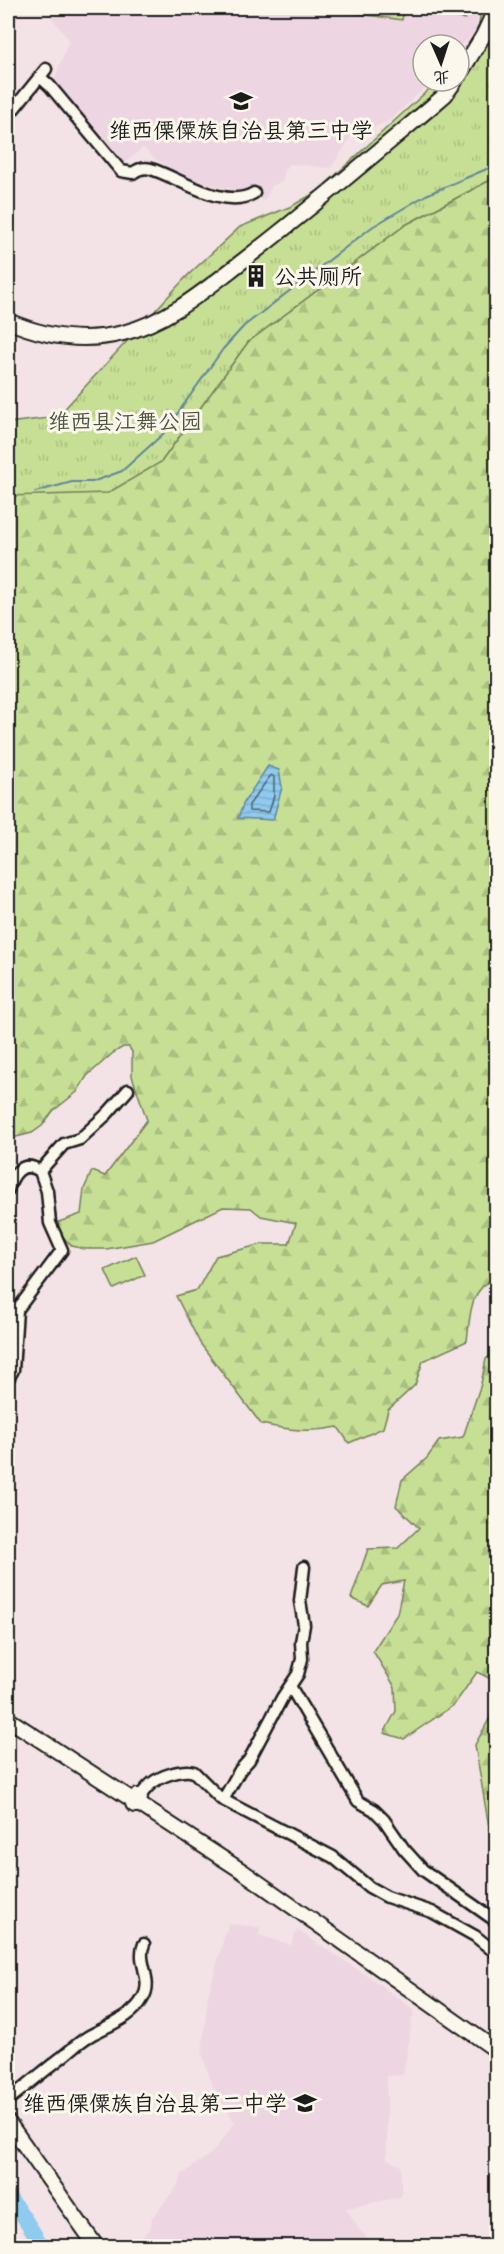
<svg xmlns="http://www.w3.org/2000/svg" width="504" height="2254" font-family="'Gochi Hand','LXGW WenKai TC',sans-serif">
  <defs>
    <pattern id="forest-firs" width="22" height="20" patternUnits="userSpaceOnUse" patternTransform="scale(1.5)"><rect width="22" height="20" fill="#c7df95"/><path d="M5 1l3.5 6h-7zM16 11l3.5 6h-7z" fill="#aabf80"/></pattern>
    <pattern id="park-tufts" width="24" height="20" patternUnits="userSpaceOnUse" patternTransform="scale(1.5)"><rect width="24" height="20" fill="#c7df95"/><path d="M3 7l-1-3M5 7V3M7 7l1-3M15 17l-1-3M17 17v-4M19 17l1-3" fill="none" stroke="#aabf80"/></pattern>
    <pattern id="water-rules" width="6" height="5" patternUnits="userSpaceOnUse" patternTransform="scale(1.5)"><rect width="6" height="5" fill="#8fcaef"/><path d="M0 2.5h6" fill="none" stroke="#7badcc"/></pattern>
  </defs>
  <rect width="100%" height="100%" fill="#f3e3e6"/>
  <filter id="ink" filterUnits="userSpaceOnUse"><feTurbulence type="fractalNoise" baseFrequency=".0167" numOctaves="2"/><feDisplacementMap in="SourceGraphic" scale="12" xChannelSelector="R" yChannelSelector="G"/><feConvolveMatrix kernelMatrix="1 2 1 2 8 2 1 2 1" color-interpolation-filters="sRGB"/></filter>
  <g filter="url(#ink)">
    <path fill="#eed5e2" d="M21,8H479L476,30L459,48V45H423V81H432L389,121L351,137L331,168L290,164L284,170L283,181L272,186L264,201L249,190H237L192,181L159,162L143,148L122,165L54,80L69,40L47,11Z
      M228,1924L260,1927L259,1935L291,1945L297,1930L374,1980L414,2010L403,2075L387,2076V2159L401,2166V2197L346,2208L360,2231L377,2246H133L151,2227L152,2218L181,2181V2175L212,2153L235,2123L211,2082L202,2054L208,1995Z"/>
    <path fill="url(#forest-firs)" stroke="#727e58" stroke-width="1.5" d="M496,177V1278C469,1288 470,1317 467,1341L423,1361L415,1385L388,1410L383,1428L349,1443L338,1427C311,1433 288,1430 261,1424L200,1343L176,1296L197,1290L216,1256L263,1244H289L296,1223L261,1216L251,1208L223,1207L153,1241L106,1249H85L72,1246L58,1232L56,1223L81,1214L84,1189L92,1171L105,1176L147,1120L132,1076V1052L129,1047H123L113,1053L87,1076L77,1092L53,1111L42,1126L32,1133L8,1139V496H15L161,462L248,342L405,225Z
      M496,1351V1848L492,1845L475,1745L493,1712L495,1681L477,1672L454,1705L404,1739L384,1733L396,1711L395,1687L373,1651L397,1614L404,1581L382,1585L368,1606L351,1598L368,1549L398,1548L419,1528L396,1506L402,1480L427,1458L439,1441L463,1437L481,1384L486,1359Z"/>
    <path fill="url(#park-tufts)" stroke="#727e58" stroke-width="1.5" d="M481,8H496V177L405,225L248,342L161,462L108,493L8,496V423L57,417L187,276L240,227L292,206L318,191L438,81H459V61L477,41Z"/>
    <path fill="#c7df95" stroke="#727e58" stroke-width="1.5" d="M317,8H404L402,20Z
      M428,8H466L465,19L428,13Z
      M136,1256L145,1275L114,1289L105,1270Z"/>
    <path fill="url(#water-rules)" stroke="#61849b" stroke-width="1.5" d="M268,766L279,770L282,787L273,820L238,818L244,802Z"/>
    <g fill="none" stroke-linecap="round" stroke-linejoin="round">
      <path stroke="#4a6270" stroke-width="1.5" d="M271,775L274,777V796L269,812L249,811V805Z"/>
      <path stroke="#61849b" stroke-width="2" d="M35,492L72,482H92L122,471L163,434L223,349L244,326L372,227L426,195L496,165"/>
      <path stroke="#8fcaef" stroke-width="15" d="M8,2196L23,2216L42,2246"/>
      <g stroke="#1c1c1c" stroke-width="15">
        <path id="street" d="M40,77L50,86L121,171L133,173C138,169 144,167 151,169C178,177 225,211 254,193
          M8,116L46,69
          M40,1171L64,1144L80,1139L107,1114L128,1090
          M8,1190C12,1175 22,1159 40,1171L47,1191L50,1223L62,1250L17,1310L13,1370L8,1379
          M290,1686L358,1801L374,1810L384,1820L404,1849L423,1870L496,1921
          M138,1798C143,1793 147,1787 152,1783C161,1776 183,1768 194,1772L221,1799L333,1857L369,1887L387,1897L432,1912L475,1936L496,1953
          M223,1800L240,1770L249,1760L282,1698L298,1674L302,1659L301,1642L304,1625L300,1601L304,1567
          M8,2100C26,2086 44,2071 62,2057C71,2050 81,2040 91,2035C109,2025 133,2017 143,1998C154,1980 136,1962 144,1944"/>
      </g>
      <g stroke="#1c1c1c" stroke-width="18">
        <path id="secondary" d="M459,75L483,36L496,8
          M8,321C45,337 84,343 123,333C170,321 207,288 244,260C308,211 369,159 431,107L445,95L455,81
          M8,1719L242,1871L496,2050
          M8,2122L96,2246"/>
      </g>
      <g stroke="#1c1c1c" stroke-width="22">
        <path id="highway" d="M135,1803L138,1798"/>
      </g>
      <use href="#street" stroke="#fbf7ec" stroke-width="10"/>
      <use href="#secondary" stroke="#fbf7ec" stroke-width="14"/>
      <use href="#highway" stroke="#fbf7ec" stroke-width="18"/>
    </g>
  </g>
  <defs>
    <g id="school-bare" transform="scale(1.8)"><path d="M0-5L7-2L0 1L-7-2ZM-4 1L0 2.5L4 1V4Q0 6-4 4Z" fill="#1c1c1c" stroke="#fbf7ec" stroke-width="2.5" paint-order="stroke"/></g>
    <g id="building-bare" transform="scale(1.8)"><path d="M-4-6H4V6H1V3H-1V6H-4ZM-2.5-4.3h1.7v1.8h-1.7ZM.8-4.3h1.7v1.8H.8ZM-2.5-1h1.7V.8h-1.7ZM.8-1h1.7V.8H.8Z" fill="#1c1c1c" stroke="#fbf7ec" stroke-width="2.5" paint-order="stroke"/></g>
  </defs>
  <g fill-rule="evenodd">
    <use href="#school-bare" x="241" y="101"/>
    <use href="#building-bare" x="256" y="276"/>
    <use href="#school-bare" x="305" y="2103"/>
  </g>
  <g text-anchor="middle" stroke-width="6" stroke-linejoin="round" paint-order="stroke">
    <g font-size="22" fill="#1c1c1c" stroke="#fbf7ec">
      <text x="241" y="138">维西傈僳族自治县第三中学</text>
      <text x="274" y="284" text-anchor="start">公共厕所</text>
      <text x="287" y="2111" text-anchor="end">维西傈僳族自治县第二中学</text>
    </g>
    <g font-size="22" fill="#4f5640" stroke="#fbf7ec">
      <text x="125" y="429">维西县江舞公园</text>
    </g>
  </g>
  <rect width="504" height="2254" fill="none" stroke="#fbf7ec" stroke-width="30"/>
  <rect x="15" y="15" width="474" height="2224" fill="none" stroke="#1c1c1c" stroke-width="2" filter="url(#ink)"/>
  <g transform="translate(441 63) rotate(177)"><circle r="28" fill="#fbf7ec" stroke="#a29f99" stroke-width="1.5"/>
  <path d="M0-4.5L10 22L0 15L-10 22Z" fill="#1c1c1c"/>
  <text y="-9" font-size="16" font-weight="bold" text-anchor="middle" fill="#1c1c1c">北</text>
  </g>
</svg>
